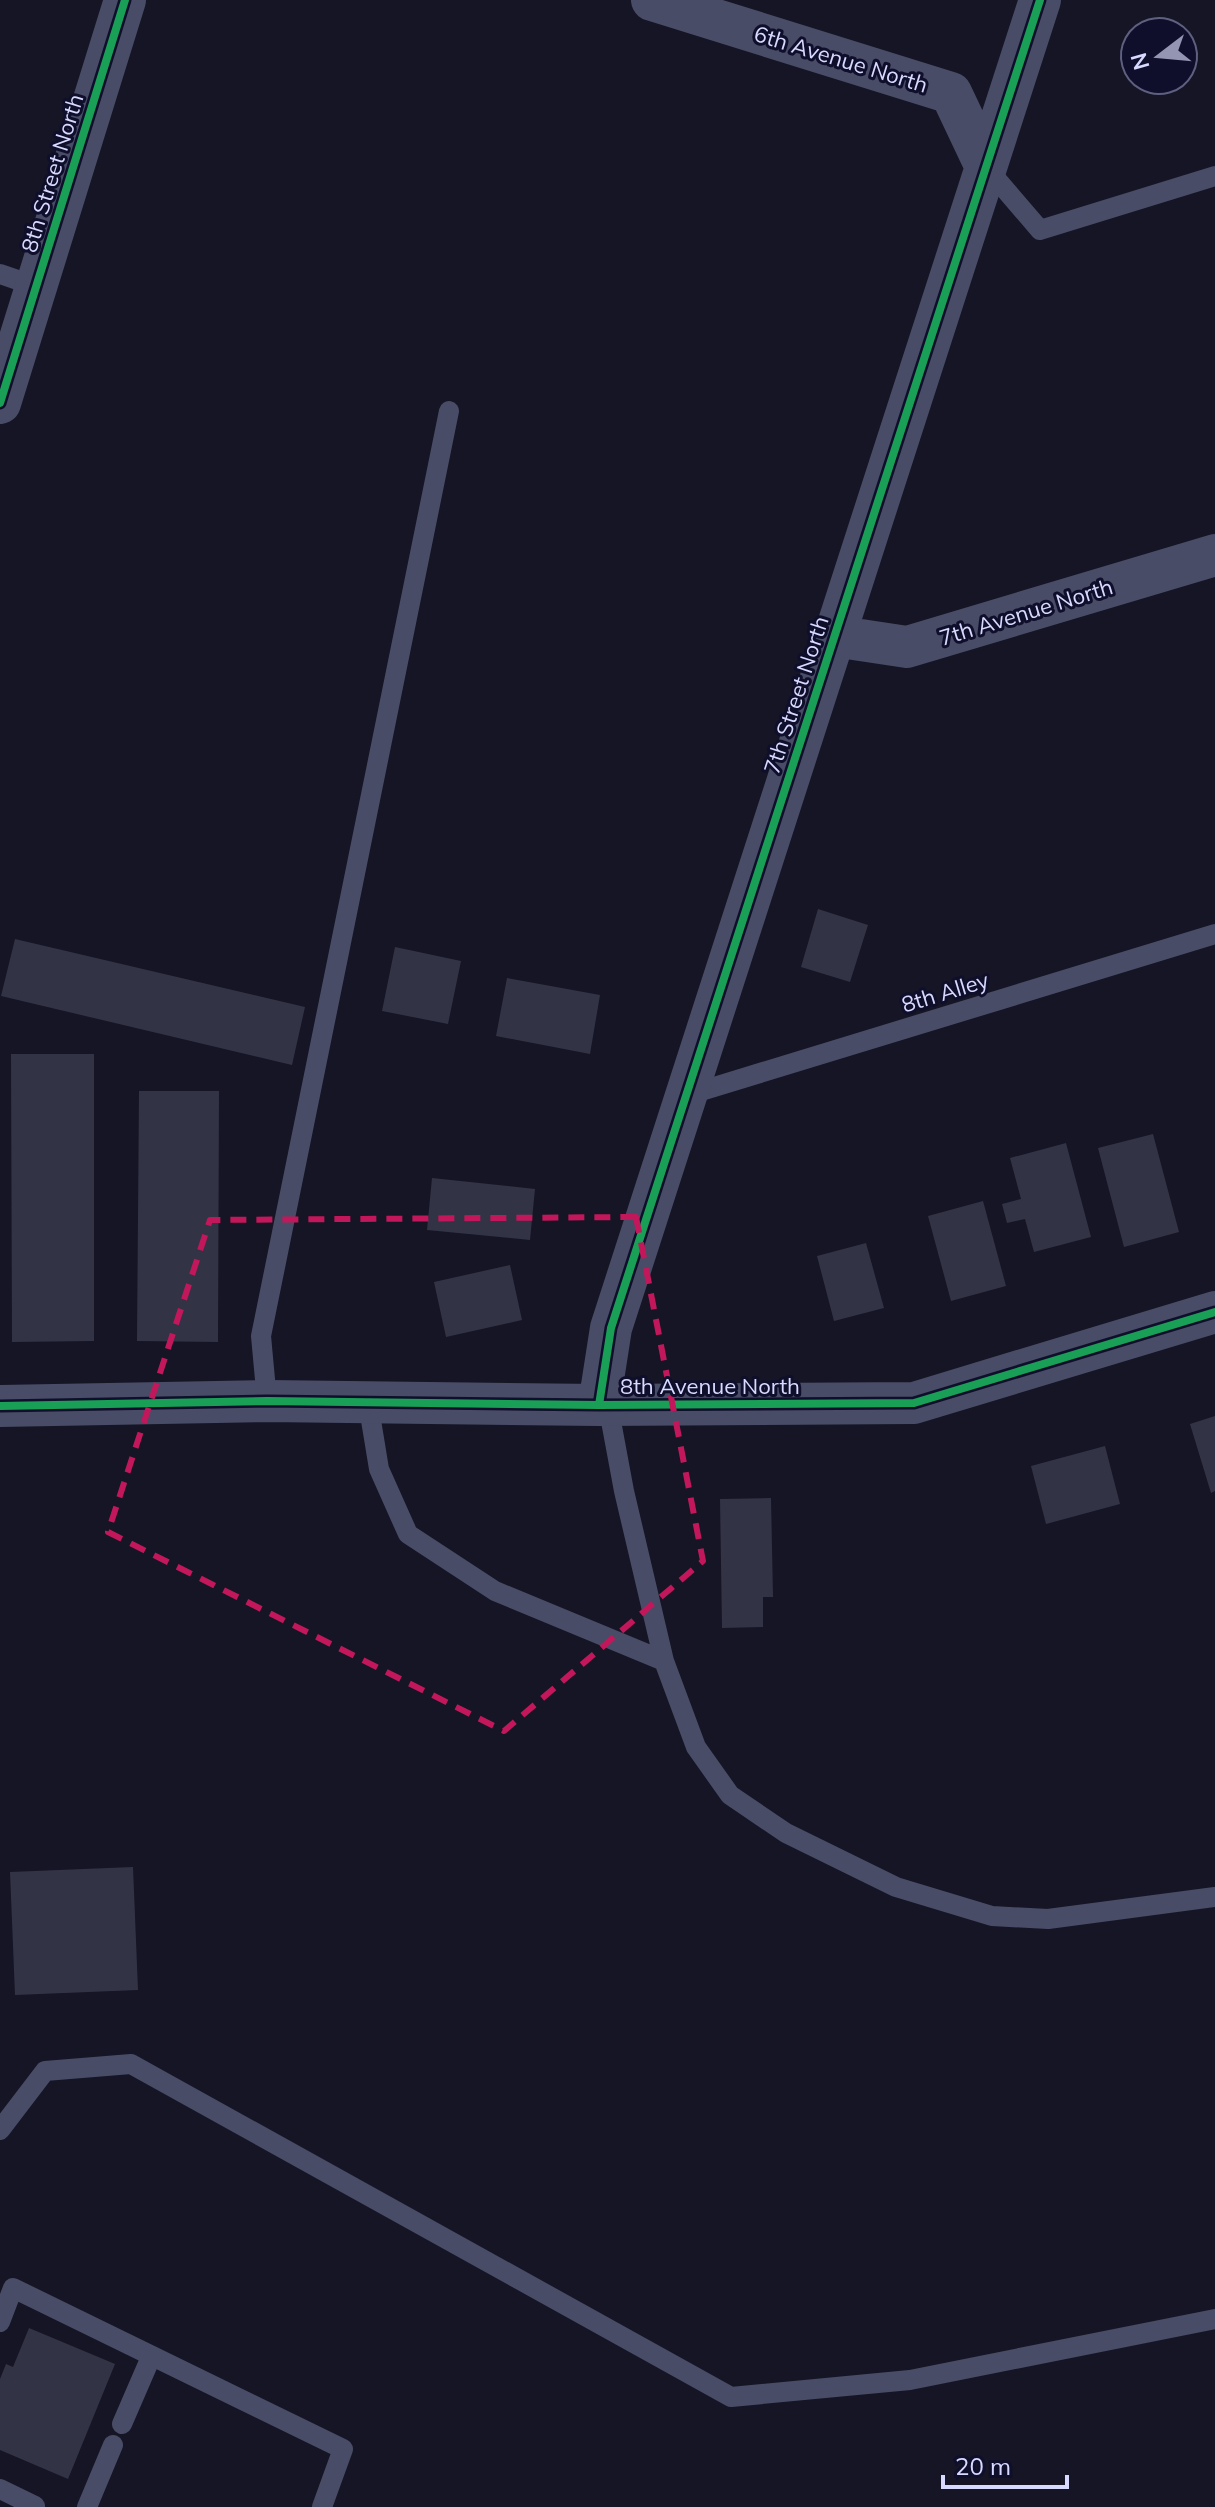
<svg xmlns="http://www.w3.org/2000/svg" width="1215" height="2507" font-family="Mulish,sans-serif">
  <rect width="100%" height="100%" fill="#151525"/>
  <path fill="#333346" d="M818,909L868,925L850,982L801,967Z
    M15,939L305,1007L292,1065L1,996Z
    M395,947L461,961L448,1024L382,1011Z
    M507,978L600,995L590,1054L496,1036Z
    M11,1054H94V1341L12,1342Z
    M139,1091H219L218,1342L137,1341Z
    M1153,1134L1179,1232L1124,1247L1098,1148Z
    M1066,1143L1091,1237L1034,1252L1025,1219L1007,1223L1002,1204L1021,1199L1010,1158Z
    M432,1178L535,1189L530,1240L427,1230Z
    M983,1201L1006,1286L951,1301L928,1216Z
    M866,1243L884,1308L834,1321L817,1256Z
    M510,1265L522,1320L446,1337L434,1282Z
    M1215,1416V1491L1211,1493L1190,1424Z
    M1105,1446L1120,1504L1046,1524L1031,1466Z
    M771,1498L773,1597H763V1627L722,1628L720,1499Z
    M133,1867L138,1990L15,1995L10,1872Z
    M29,2328L115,2364L68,2479L0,2450V2379L6,2364L13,2367Z"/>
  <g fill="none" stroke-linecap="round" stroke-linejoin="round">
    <path stroke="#494c66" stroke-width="20" d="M986,167L1040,230L1215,176
      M0,274L35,286
      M688,1095L1215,934
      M267,1401L261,1336L449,411
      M368,1402L379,1469L408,1534L495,1591L664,1661
      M608,1405L624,1491L664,1661L696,1747L730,1795L786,1833L896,1887L992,1916L1048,1919L1215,1897
      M0,2130L45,2071L131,2064L731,2397L910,2380L1215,2319
      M0,2322L13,2288L343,2449L322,2507
      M122,2424L151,2357
      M0,2489L35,2506
      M87,2507L113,2445"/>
    <path stroke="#494c66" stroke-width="42" d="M652,0L951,93L986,167
      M0,403L125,0
      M834,636L907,647L1215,555
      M599,1405L611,1328L1040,0
      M0,1406L267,1401L599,1405L914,1403L1215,1312"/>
    <g stroke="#0f0f2b" stroke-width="13">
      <path id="cycleway" d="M0,403L125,0
        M599,1405L611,1328L1040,0
        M0,1406L267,1401L599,1405L914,1403L1215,1312"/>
    </g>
    <use href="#cycleway" stroke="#1a9f57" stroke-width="8"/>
  </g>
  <path fill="none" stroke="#c2185b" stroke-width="6" stroke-dasharray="16 10" stroke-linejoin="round" d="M636,1217L703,1561L504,1731L108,1532L210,1220Z"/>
  <g text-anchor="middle" stroke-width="6" stroke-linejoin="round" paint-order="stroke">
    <g font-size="22" fill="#d8d9ff" stroke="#0f0f2b">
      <text transform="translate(841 59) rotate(17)" y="8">6th Avenue North</text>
      <text transform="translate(52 173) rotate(-73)" y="8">8th Street North</text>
      <text transform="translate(1026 612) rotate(-17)" y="8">7th Avenue North</text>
      <text transform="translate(796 695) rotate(-72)" y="8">7th Street North</text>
      <text transform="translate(945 992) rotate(-17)" y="8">8th Alley</text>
      <text x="710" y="1394">8th Avenue North</text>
    </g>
  </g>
  <g transform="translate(1159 56) rotate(254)"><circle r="38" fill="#0f0f2b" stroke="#5f6080" stroke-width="2"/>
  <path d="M0-6L14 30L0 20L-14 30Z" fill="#9494b3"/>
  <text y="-12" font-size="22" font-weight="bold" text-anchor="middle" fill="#d8d9ff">N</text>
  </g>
  <path d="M943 2475v12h124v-12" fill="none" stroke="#d8d9ff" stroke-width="4"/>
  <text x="955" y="2475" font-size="24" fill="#d8d9ff" stroke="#0f0f2b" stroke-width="6" paint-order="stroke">20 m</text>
</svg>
